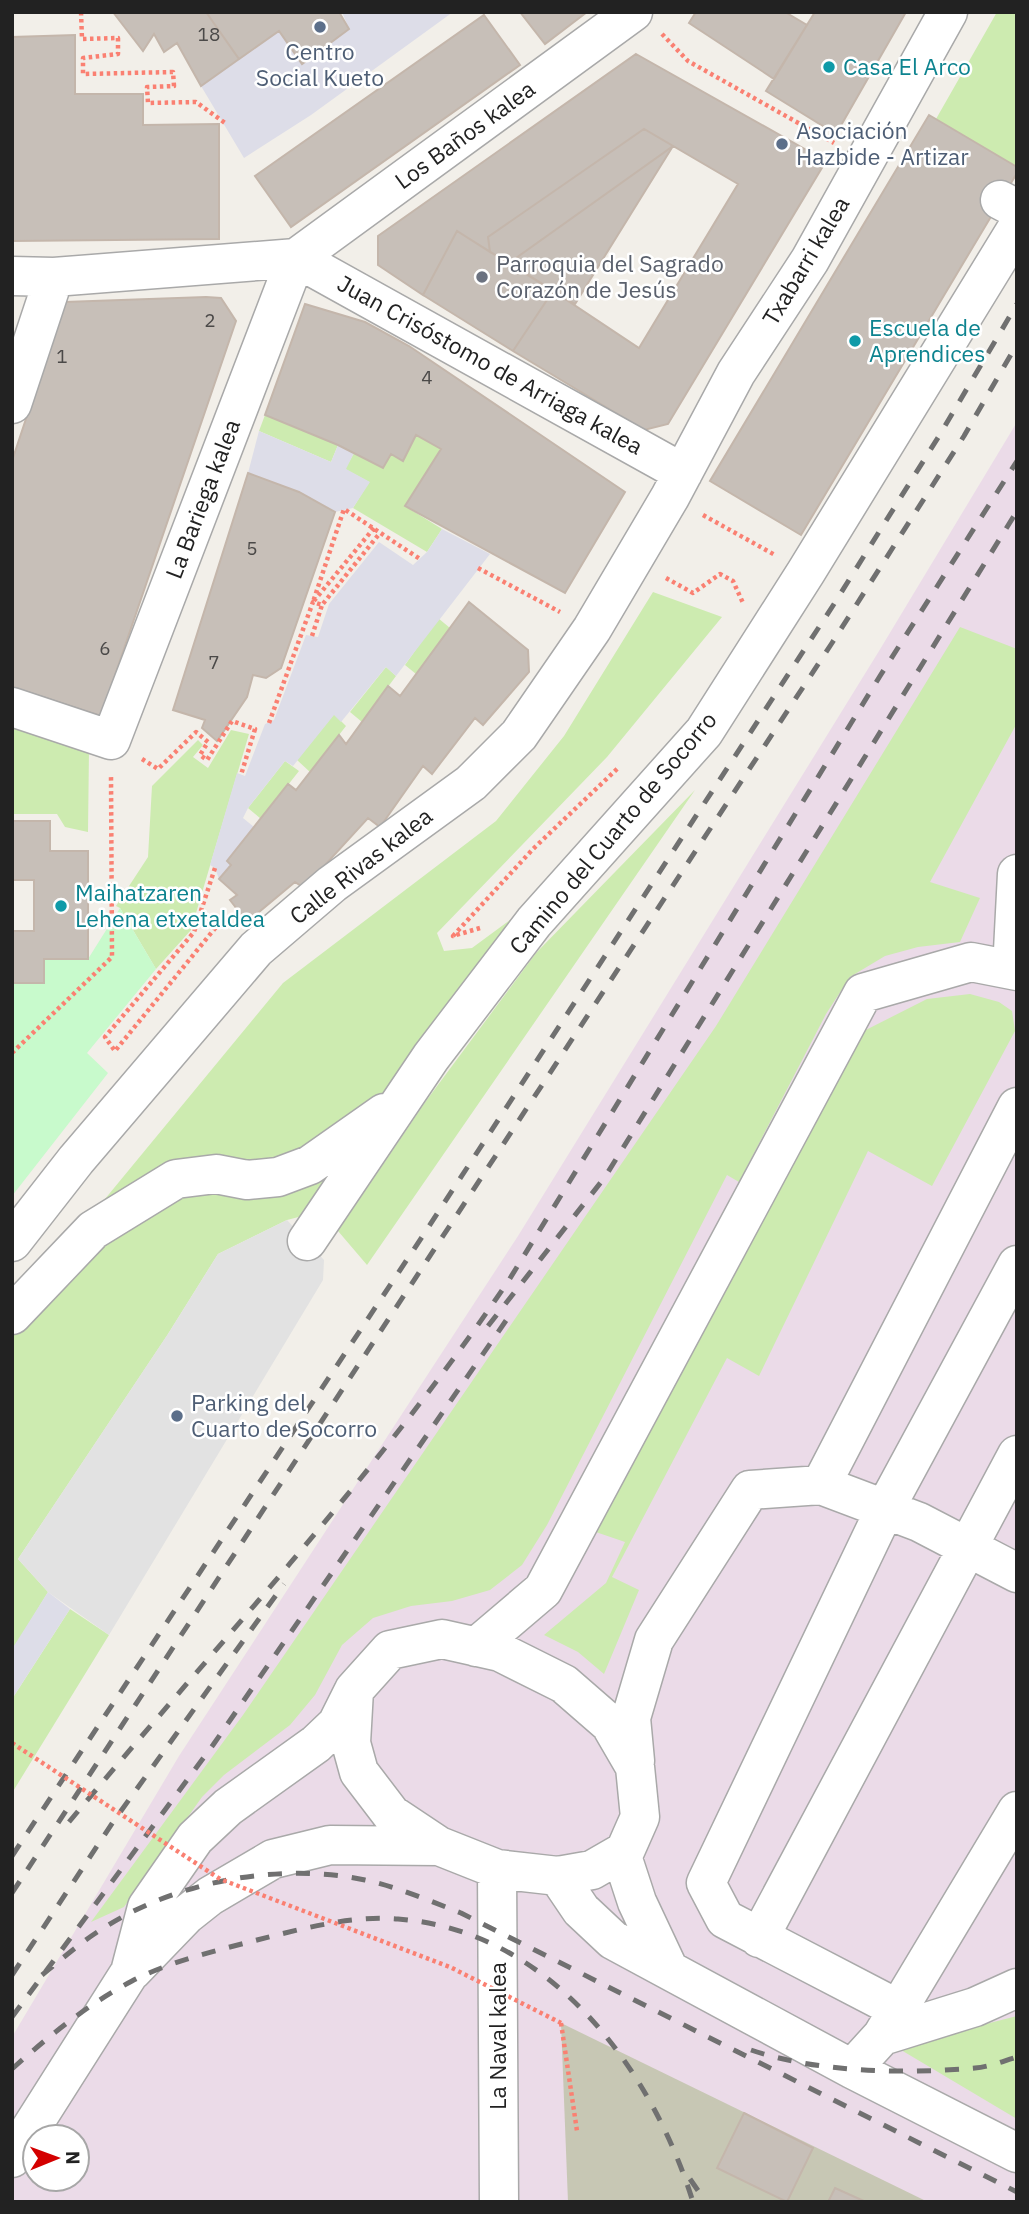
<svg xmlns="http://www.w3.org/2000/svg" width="1029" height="2214" font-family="'IBM Plex Sans',sans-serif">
  <rect width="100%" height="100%" fill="#f2efe9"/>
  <path fill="#ebdbe8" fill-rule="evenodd" d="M1017,422V2202H12V2037L179,1756L518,1236L879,651ZM35,2137H77V2179H35Z"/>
  <path fill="#c7c7b4" d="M561,2023L928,2202H568Z"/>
  <path fill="#cdebb0" d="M997,12H1017V167L936,119Z
    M265,415L338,445L331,462L259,431Z
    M416,435L441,449L405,506L442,529L427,552L353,508L369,482L345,469L354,453L383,468L391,454L403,461Z
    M653,592L722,617L607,757L437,933L444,951L472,948L555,887L391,1090L310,1152L100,1205L283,983L496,821L564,736Z
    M438,618L450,628L416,674L405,665Z
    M960,627L1017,649V723L930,882L980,898L960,942L918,947L885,956L850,977L826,1014L739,1182L727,1175L547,1525L522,1565L490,1590L452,1601L411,1606L373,1618L342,1645L315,1695L290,1725L224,1775L202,1797L124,1907L91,1922L243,1715L716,1026Z
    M386,667L396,676L362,722L350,712Z
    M334,714L346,726L310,772L297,760Z
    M12,727L89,750L88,832L65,827L57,814H12Z
    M231,730L249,734L191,930L156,969L120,908L116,906L148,857L152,786L198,740L203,745L193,757L208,768Z
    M285,761L299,771L261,819L248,808Z
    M695,790L367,1265L338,1231L426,1101L536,953Z
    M970,994L999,1002L1012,1011L1015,1031L932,1186L868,1151L759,1376L727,1358L612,1577L639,1590L604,1674L578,1652L544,1635L606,1583L625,1542L587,1529L848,1039L927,999Z
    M344,1157L310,1214L287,1220L218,1254L168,1334L18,1559L48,1592L12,1651V1330L97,1240L167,1198Z
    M70,1609L109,1635L12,1793V1699Z
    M1017,2016V2119L896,2047Z"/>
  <path fill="#c8facc" d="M120,908L156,969L87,1053L108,1073L12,1196V983H44V959H88Z"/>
  <path fill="#e2e2e2" d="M287,1220L324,1260L323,1280L109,1635L48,1592L18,1559L168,1334L218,1254Z"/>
  <path fill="#dddde8" d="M342,12H453L311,115L244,158L201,86L279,31L302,63L349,29Z
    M259,431L331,462L338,445L354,453L346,469L370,482L353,508L335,512L299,492L248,473Z
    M442,529L490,554L396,676L386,667L341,722L334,715L293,766L285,761L248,808L243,818L254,827L228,860L231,865L219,879L215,868L210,865L237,773L245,776L265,724L274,720L306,635L318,637L329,604L379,542L413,565L427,552Z
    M48,1592L70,1609L12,1699V1649Z"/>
  <path fill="#c7bfb8" stroke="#c4b6ab" stroke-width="2" d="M113,12H206L239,59L201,86L177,43L164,52L154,34L143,51Z
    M206,12H339L349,29L302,64L279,31L239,59Z
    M520,12H587L545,44Z
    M696,12H785L807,25L774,79L689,23Z
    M815,12H906L836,134L766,91Z
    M484,15L520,65L291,227L255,176Z
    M75,35V94H143V125L219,124V239L12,241V37Z
    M636,54L826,161L668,424L644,430L513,351L553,291L639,348L738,184L644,129L488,237L490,252L457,231L423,295L378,265V236Z
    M929,115L1017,167V173L801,535L710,481Z
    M644,129L673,146L509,263L490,252L488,237Z
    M673,146L575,304L509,263Z
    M457,231L553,291L513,351L423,295Z
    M206,297L221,298L236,321L101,716L12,687V461L65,302Z
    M305,304L365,322L409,346L625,492L565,593L405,506L441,449L416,435L403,461L391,454L383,468L338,445L265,415Z
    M248,473L299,492L335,512L281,668L266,678L253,675L247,697L217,741L202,728L205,720L173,710Z
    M469,602L528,650L529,672L483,725L475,718L432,774L423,766L380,827L368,818L304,888L295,882L247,922L230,900L237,895L219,879L231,865L227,861L288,784L296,790L339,735L346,744L388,686L400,696Z
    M12,821H50V851H88V959H44V983H12V931H34V880H12Z
    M744,2113L813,2148L787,2202L717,2168Z
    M835,2188L866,2202H828Z"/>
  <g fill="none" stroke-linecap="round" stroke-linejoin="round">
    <g stroke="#a9a9a9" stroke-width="41">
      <path id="minor" d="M1000,200L1017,209
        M296,258L683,473
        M296,258L633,12
        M12,276L54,277L296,258
        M12,404L54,277
        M12,707L111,740L296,258
        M1012,970L1017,874
        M307,1241L431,1057L534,922L704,732L806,572L1017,228
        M12,1242L76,1160L256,949L332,884L471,783L519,735L592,629L670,497L736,373L810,260L948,12
        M12,1315L93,1230L176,1179L216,1174L247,1180L278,1177L310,1165L384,1113
        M821,1485L1017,1107
        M442,1639L500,1652L564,1684L610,1724L635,1767L640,1817L625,1851L592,1870L558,1876L497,1869L439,1846L391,1814L359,1772L351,1743L354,1690L390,1650Z
        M476,1647L543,1590L863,993L971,962L1017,971
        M635,1761L631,1718L654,1640L750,1490L821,1485L919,1522L1017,1573
        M621,1853L637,1902L668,1968
        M497,1869L499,2202
        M558,1876L581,1910L613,1940L852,2069L1017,2153
        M759,1938L1017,1455
        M132,1971L186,1915L210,1896L273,1859L330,1845L439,1846
        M898,2009L725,1919L706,1883L886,1507L1017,1265
        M882,2036L975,2007L1017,1988
        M852,2069L882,2036L1017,1811
        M12,2158L130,1972L147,1907L195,1838L228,1807L316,1744L337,1724L353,1692"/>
    </g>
    <path stroke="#fa8072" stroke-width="4.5" stroke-dasharray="3.5 3.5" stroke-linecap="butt" d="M81,12L82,39L118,38V54L83,58V74L173,72L174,86L147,87L148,103L196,102L225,123
      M662,34L688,61L834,143
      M703,515L775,555
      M374,528L313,602L344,509L420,559
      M478,568L560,612
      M666,578L693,593L720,574L733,581L743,603
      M312,636L322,605
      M269,723L313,602L322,605L380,533
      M142,759L158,769L196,732L208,742L200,755L207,760L232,721L255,729L241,775
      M215,868L194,932L105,1037L115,1051L225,916L231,922
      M480,928L453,936L533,849L618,768
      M12,1053L112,957L111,776
      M561,2023L577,2131"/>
    <use href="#minor" stroke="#fff" stroke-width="38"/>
    <path stroke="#707070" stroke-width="5" stroke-dasharray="14 14" stroke-linecap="butt" d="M488,1326L605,1177L1017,511
      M69,1822C218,1643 378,1474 509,1280L880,676L1017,461
      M12,1856L422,1237L834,604L939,436L1017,304
      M12,1893L832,643L964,436L1017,344
      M12,1975L113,1822L284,1584
      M42,1975C62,1959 81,1942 102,1929C176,1881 279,1862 365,1880C398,1887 430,1901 461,1913L1017,2192
      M12,2017L213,1745L514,1309
      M751,2050C819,2073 905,2074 975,2068C989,2067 1003,2061 1017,2057
      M12,2069C49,2036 88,2004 132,1981C171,1961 215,1951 257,1940C301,1929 352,1915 398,1919C549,1930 651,2067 693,2202
      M690,2179L706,2202"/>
    <path stroke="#fa8072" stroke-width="4.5" stroke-dasharray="3.5 3.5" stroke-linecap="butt" d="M12,1743L220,1879L450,1967L561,2023"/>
  </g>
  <g fill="#5c6f8a" stroke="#fff" stroke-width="2.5">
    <circle cx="320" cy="27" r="7"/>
    <circle cx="782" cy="144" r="7"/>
    <circle cx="177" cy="1416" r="7"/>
  </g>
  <g fill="#0f9aa8" stroke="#fff" stroke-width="2.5">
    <circle cx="829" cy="67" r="7"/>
    <circle cx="855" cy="341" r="7"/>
    <circle cx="61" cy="906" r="7"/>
  </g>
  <circle fill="#6b7280" stroke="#fff" stroke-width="2.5" cx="482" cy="277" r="7"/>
  <g text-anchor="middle" stroke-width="5" stroke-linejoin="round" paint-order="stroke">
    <g font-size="19" fill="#4b4948">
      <text x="209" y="41">18</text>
      <text x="210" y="327">2</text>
      <text x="62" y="363">1</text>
      <text x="427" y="384">4</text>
      <text x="252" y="555">5</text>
      <text x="105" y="655">6</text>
      <text x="214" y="669">7</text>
    </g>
    <g font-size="23" fill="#4e5e75" stroke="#fff" text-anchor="start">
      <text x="320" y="60" text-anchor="middle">Centro<tspan x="320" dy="26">Social Kueto</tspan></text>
      <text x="796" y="139">Asociación<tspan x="796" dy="26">Hazbide - Artizar</tspan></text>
      <text x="191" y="1411">Parking del<tspan x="191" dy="26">Cuarto de Socorro</tspan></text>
    </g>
    <g font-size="23" fill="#0d838f" stroke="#fff" text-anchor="start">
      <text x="843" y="75">Casa El Arco</text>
      <text x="869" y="336">Escuela de<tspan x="869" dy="26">Aprendices</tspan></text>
      <text x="75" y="901">Maihatzaren<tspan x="75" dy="26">Lehena etxetaldea</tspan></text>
    </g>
    <g font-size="23" fill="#222" stroke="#fff">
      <text transform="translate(465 135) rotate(-36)" y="8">Los Baños kalea</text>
      <text transform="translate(806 261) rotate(-59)" y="8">Txabarri kalea</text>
      <text transform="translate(490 365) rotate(29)" y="8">Juan Crisóstomo de Arriaga kalea</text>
      <text transform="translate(203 499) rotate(-69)" y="8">La Bariega kalea</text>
      <text transform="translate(613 833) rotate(-50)" y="8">Camino del Cuarto de Socorro</text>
      <text transform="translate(361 866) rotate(-38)" y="8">Calle Rivas kalea</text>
      <text transform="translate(498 2036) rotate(-90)" y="8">La Naval kalea</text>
    </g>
    <g font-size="23" fill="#5b616d" stroke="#fff" text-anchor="start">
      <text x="496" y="272">Parroquia del Sagrado<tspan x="496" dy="26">Corazón de Jesús</tspan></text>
    </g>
  </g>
  <rect width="1029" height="2214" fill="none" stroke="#222222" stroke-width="28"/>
  <g transform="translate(56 2158) rotate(89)"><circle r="33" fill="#ffffff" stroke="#a7a7a7" stroke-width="2"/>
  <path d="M0-5L12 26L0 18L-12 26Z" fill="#d40000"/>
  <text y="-10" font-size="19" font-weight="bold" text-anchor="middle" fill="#222222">N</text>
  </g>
</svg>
